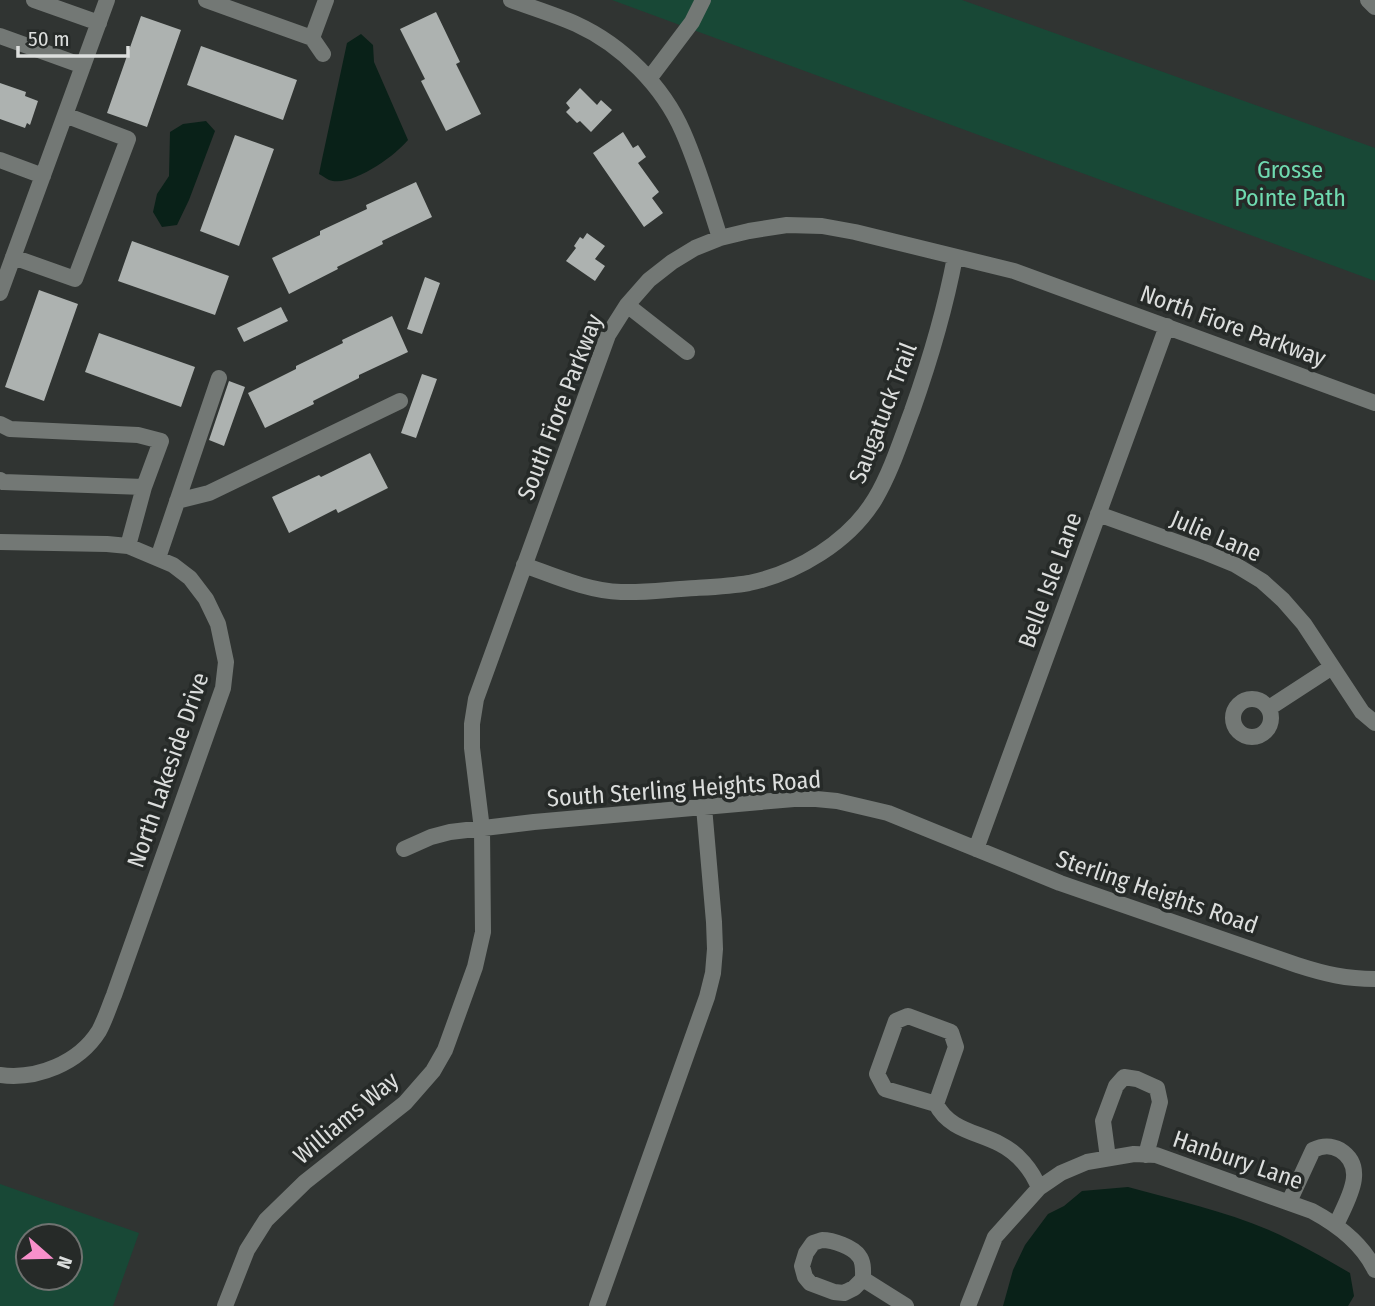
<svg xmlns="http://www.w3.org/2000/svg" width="1375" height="1306" font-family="'Fira Sans Condensed',sans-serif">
  <rect width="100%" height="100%" fill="#303432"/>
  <path fill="#184836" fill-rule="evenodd" d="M612,0H962L1375,148V281Z
    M0,1184L139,1233L113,1306H0ZM28,1236H70V1278H28Z"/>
  <path fill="#092118" d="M361,34L373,45L374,62L408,140C395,156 351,188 329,180C325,178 323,176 319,174L321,164L347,43Z
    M206,121L215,131L189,200L177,225L162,227L153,212L157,194L169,176L170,132L183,124Z
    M1128,1187C1175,1200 1224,1211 1269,1230C1297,1242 1324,1258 1350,1273L1354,1296L1348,1306H1003L1013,1270L1025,1245L1048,1214L1064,1206L1082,1191Z"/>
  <path fill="#adb2b0" d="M436,12L460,62L456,64L481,114L446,131L421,81L425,79L400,29Z
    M141,16L181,30L147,127L107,113Z
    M201,46L297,80L283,120L187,85Z
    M0,83L26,92L25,96L38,101L30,125L27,123L25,128L0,119Z
    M580,88L597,105L601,100L612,110L591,132L580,121L577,123L566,112L570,108L566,103Z
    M623,132L633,148L638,145L646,157L638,163L659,192L652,198L663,213L644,227L593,153Z
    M235,135L274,149L239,246L200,231Z
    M416,182L432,217L382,241L383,244L337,267L338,269L289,294L272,258L320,235V231L367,209L366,205Z
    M587,233L605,246L595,259L605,266L595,281L566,261L576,248L574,246L580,237L583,239Z
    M132,241L229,276L215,315L118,281Z
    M425,277L440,283L422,334L407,329Z
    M39,290L78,304L44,401L5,387Z
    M281,307L288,321L244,342L237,328Z
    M392,316L408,352L359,375V378L313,401L314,404L265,428L248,393L296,369V366L343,343L342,340Z
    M99,333L195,367L181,407L85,372Z
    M422,374L437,379L416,438L401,433Z
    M229,381L245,387L224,446L209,440Z
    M370,453L388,488L338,513L336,509L289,533L272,497L319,475L321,477Z"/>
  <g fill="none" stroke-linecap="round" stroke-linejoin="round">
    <path stroke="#737875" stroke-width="16" d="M34,0L99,23
      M206,0L312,38L326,0
      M511,0C533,8 556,15 576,24C622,45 663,86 683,132C698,166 709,203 720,238
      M1368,0L1375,7
      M0,36L83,66
      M312,38L323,54
      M649,79L692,22L703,0
      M0,160L43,176
      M13,257L75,279L128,139L65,115
      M0,293L107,0
      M627,305L687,352
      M0,424L10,429L138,435L161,441L144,487L3,482L0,480
      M177,501L209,493L400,401
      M1098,514L1207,553L1234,564L1262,581L1283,600L1304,624L1362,712L1375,723
      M0,542L107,544L128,546L173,565L190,578L206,599L218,624L226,662L223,688L114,995C109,1007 105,1020 99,1031C79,1063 37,1080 0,1075
      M128,546L144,487
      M158,558L219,378
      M524,565C555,576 588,591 621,592C646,593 671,589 696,588C713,587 732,586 749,583C797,573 849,542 875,499C891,472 901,440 912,411C930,360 945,310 955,257
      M1233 718a19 19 0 1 1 38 0a19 19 0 1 1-38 0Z
      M1269,708L1332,667
      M404,849L431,837L450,832L534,822L794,799H816L837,801L888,813L1060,883L1297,965C1325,974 1346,979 1375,979
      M976,849L1167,326
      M936,1104L956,1047L951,1032L908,1016L896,1021L877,1074L885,1089L936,1104C949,1130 977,1132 1000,1144C1018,1153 1032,1170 1039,1188
      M1108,1158L1103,1121L1116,1086L1124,1077L1137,1079L1157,1088L1160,1102L1146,1155
      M1289,1202L1313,1150C1323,1145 1331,1145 1340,1150C1369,1168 1346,1202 1336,1225
      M822,1240C833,1240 853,1247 859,1256C864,1262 863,1272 863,1279L854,1288L844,1293L834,1292L810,1283L805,1277L802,1266L806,1253L813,1243Z
      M863,1279L906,1306
      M225,1306L247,1250L266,1220L305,1182L405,1103L433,1071L445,1050L475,967L483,932L482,829L472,748V724L476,699L608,335L627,305L649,280L672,262L695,248L720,238L749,231L787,225L822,226L855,232L1014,271L1375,403
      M597,1306L707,997L713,973L715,949L714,922L704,807
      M968,1306L995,1237L1039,1188L1061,1173L1087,1162L1134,1154L1156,1155L1312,1211C1338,1225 1362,1243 1375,1270"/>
  </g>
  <g text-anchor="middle" stroke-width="7" stroke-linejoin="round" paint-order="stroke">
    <g font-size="24" fill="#6fdab0" stroke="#262a28">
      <text x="1290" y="178">Grosse<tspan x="1290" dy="28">Pointe Path</tspan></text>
    </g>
    <g font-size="24" fill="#dcdedd" stroke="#262a28">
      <text transform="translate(1233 326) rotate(20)" y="8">North Fiore Parkway</text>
      <text transform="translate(560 407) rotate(-69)" y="8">South Fiore Parkway</text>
      <text transform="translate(883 413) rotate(-69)" y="8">Saugatuck Trail</text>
      <text transform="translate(1216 536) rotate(23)" y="8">Julie Lane</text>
      <text transform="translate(1050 580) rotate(-70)" y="8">Belle Isle Lane</text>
      <text transform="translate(168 770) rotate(-71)" y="8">North Lakeside Drive</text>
      <text transform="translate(684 789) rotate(-4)" y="8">South Sterling Heights Road</text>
      <text transform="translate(1157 892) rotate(19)" y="8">Sterling Heights Road</text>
      <text transform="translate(346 1118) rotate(-40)" y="8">Williams Way</text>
      <text transform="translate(1238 1160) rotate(19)" y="8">Hanbury Lane</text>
    </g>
  </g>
  <g transform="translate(49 1257) rotate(110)"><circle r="33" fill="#262a28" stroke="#6f7270" stroke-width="2"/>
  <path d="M0-5L12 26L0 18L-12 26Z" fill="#f890cb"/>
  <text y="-10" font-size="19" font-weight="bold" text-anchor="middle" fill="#dcdedd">N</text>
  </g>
  <path d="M18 46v10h110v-10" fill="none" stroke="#dcdedd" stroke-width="3.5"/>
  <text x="28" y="46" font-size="21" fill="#dcdedd" stroke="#262a28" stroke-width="5" paint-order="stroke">50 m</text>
</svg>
